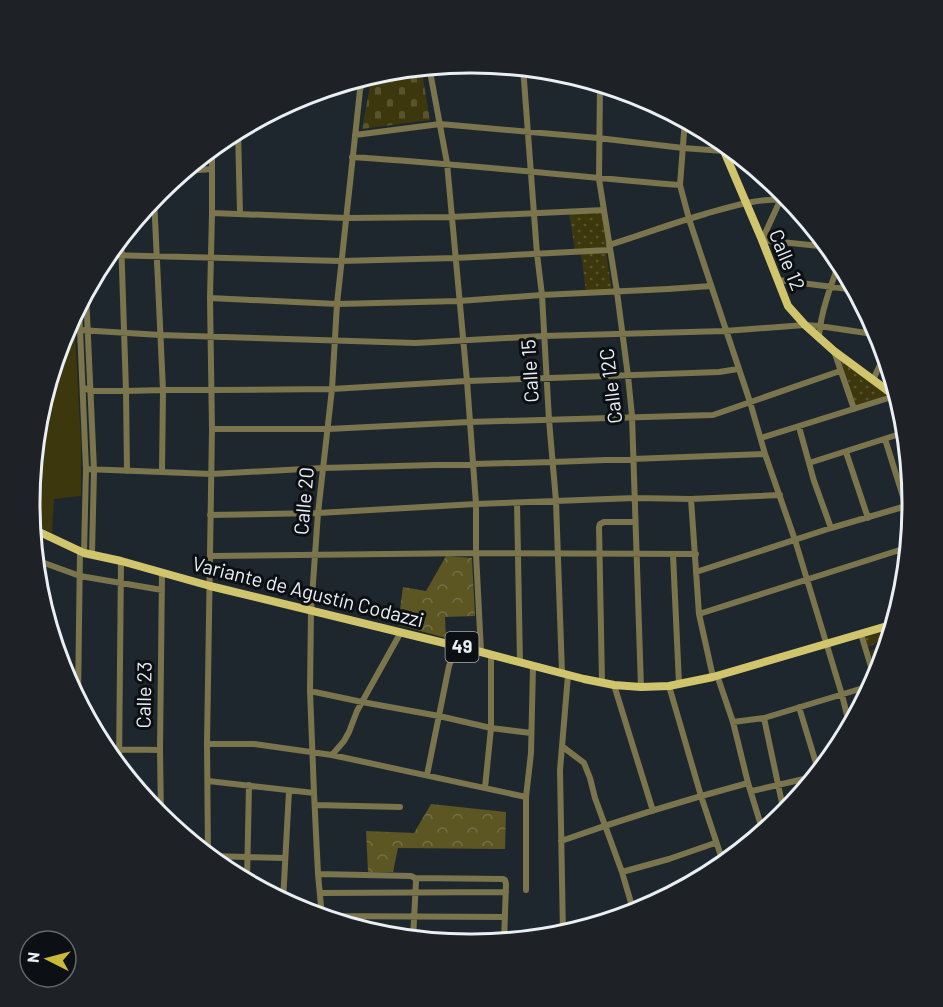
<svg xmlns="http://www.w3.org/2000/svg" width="943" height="1007" font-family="Barlow,sans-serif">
  <defs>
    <pattern id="forest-crowns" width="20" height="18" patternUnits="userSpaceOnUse" patternTransform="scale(1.5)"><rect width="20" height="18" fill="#5c5623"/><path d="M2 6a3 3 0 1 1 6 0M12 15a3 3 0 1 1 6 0" fill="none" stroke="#746f44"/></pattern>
    <pattern id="cemetery-stones" width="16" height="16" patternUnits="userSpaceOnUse" patternTransform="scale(1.5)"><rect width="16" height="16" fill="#3c370c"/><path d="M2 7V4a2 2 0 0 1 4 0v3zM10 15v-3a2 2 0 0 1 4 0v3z" fill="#585430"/></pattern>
    <pattern id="park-dots" width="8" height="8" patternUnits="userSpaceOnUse" patternTransform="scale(1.5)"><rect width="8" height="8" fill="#3c370c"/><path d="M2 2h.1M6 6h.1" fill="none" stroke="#585430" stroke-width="1.8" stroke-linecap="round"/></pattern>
  </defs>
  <rect width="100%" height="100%" fill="#1f272e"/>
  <path fill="#3c370c" d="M74,315L81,443V496L54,499L52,533L32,523L30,503L39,417L64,334Z"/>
  <path fill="url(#forest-crowns)" d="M446,556L472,558L475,616L445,617L446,638L398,625L403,587L426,591Z
    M431,804L506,812L505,849L398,848L393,872H368L366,831L414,833Z"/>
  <path fill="url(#cemetery-stones)" d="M421,67L430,120L362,129L372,75L386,70Z"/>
  <path fill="url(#park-dots)" d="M603,212L607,247L575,250L569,214Z
    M606,252L612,290L586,292L581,254Z
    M838,357L889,396L855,406Z
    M893,629L890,637L868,647L864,637Z
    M888,643L877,678L870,651Z"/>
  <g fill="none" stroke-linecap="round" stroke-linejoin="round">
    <path stroke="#7a754c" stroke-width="6" d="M429,66L447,163L467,381L476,504V553L481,652
      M523,67L537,254L542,295L549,420L556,501L562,673
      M600,83L599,179L617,292L628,376L632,416L641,687
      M685,119L680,185L689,219L750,402L765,454L795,540L842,695L850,727
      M238,130L240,214
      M355,135L440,124L598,138L683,148L724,151
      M352,157C462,164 571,176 680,185
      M185,171L212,169
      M784,192L762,240L829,247
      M154,197L163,390L162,471
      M212,213L346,218L451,217L604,210
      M121,238L126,391L127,471
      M609,245C641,235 673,223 705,214C733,206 761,197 791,200
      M107,255L341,261L455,258L609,250
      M778,280L856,290
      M86,293L94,470L92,554
      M210,298L337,304L459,301L542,295L668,289L711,286
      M79,306L86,469L84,553
      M80,330L160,335L416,343L544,336L725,331L805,325L819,326L880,335
      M819,336C821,311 831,285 840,261
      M834,351L854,409
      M873,380L885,354
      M83,387L90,391H126L163,390H211L332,389L467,381L719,372L738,369
      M799,427L814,481L831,528
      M212,429H328L469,422L713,415L840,371
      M761,438L895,396
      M885,439L911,522
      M846,452L868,518
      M809,463L906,432
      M86,469L211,474L323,468L553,462L765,454
      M691,499L699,614L713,677
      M517,503L520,663
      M210,515L318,513L476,504L635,498L691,499L780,495
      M35,549L36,531
      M673,554L679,684
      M211,556L476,553L696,554
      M36,560L80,576L162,590
      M696,572L831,528L906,506
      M699,614L909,547
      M861,634L875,680
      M717,675L733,722L748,783L763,832
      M602,682L599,527L600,524L604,522H635
      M614,685L653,811
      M669,686L701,796L724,865
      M310,691L362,702L439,716L491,728L531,733
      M78,699L80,551
      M799,707L819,773
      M764,718L782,803
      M733,722L764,718L873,685
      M207,744H254L332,755L526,797
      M563,747L584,763L590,778L595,798L622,872L634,913
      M105,749L160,750
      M332,755L344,741L349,732L357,711L401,632
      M119,766L121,561
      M427,775L449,666L457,646
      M208,781L314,793
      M485,788L491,728V655
      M752,791L817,776
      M315,805L400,807
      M161,817L160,750L162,573
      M561,841C623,819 685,800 748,783
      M208,856L207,744L212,429L210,298L212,213V148
      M208,856L285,858
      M622,872L669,859L715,843
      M318,874L411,876L415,878L503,879L505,880L506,884L504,942
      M247,881L249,785
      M526,890V797L531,753L533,666
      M320,893L506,892
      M283,901L289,791
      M322,916L505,917
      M322,917L318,874L314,793L310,691L311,611L318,513L332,389L337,304L360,90L365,77
      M563,935L560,770L568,675
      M413,939L416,881L415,878
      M451,943H488"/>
    <path stroke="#d0c56c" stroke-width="8" d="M718,137L762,240L788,306L805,325L834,351L899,399
      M33,529L84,553L121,561L210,586L481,652L584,679L614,685L641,687L669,686L713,677L894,624"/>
  </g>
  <g text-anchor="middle" stroke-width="6" stroke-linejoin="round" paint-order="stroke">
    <rect fill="#0c0f13" stroke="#a7acb0" stroke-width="1.5" x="445.5" y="632" width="33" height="30" rx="4.5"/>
    <g font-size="18" font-weight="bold" fill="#eaeff4">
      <text x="462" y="653">49</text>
    </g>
    <g font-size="20" fill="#eaeff4" stroke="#0c0f13">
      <text transform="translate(787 260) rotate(68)" y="7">Calle 12</text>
      <text transform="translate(530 371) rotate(-93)" y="7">Calle 15</text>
      <text transform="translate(611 386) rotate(-97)" y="7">Calle 12C</text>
      <text transform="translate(304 501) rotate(-85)" y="7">Calle 20</text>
      <text transform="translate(308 592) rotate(14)" y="7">Variante de Agustín Codazzi</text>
      <text transform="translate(144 695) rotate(-89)" y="7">Calle 23</text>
    </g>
  </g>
  <path d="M0 0H943V1007H0ZM470 73H472A430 430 0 0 1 902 503V504A430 430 0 0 1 472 934H470A430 430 0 0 1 40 504V503A430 430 0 0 1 470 73Z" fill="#1e2125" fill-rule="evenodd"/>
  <path fill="none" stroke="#eaeff4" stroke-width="3" d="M470 73H472A430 430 0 0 1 902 503V504A430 430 0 0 1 472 934H470A430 430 0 0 1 40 504V503A430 430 0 0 1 470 73Z"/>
  <g transform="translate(48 959) rotate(276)"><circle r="28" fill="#0c0f13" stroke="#65696d" stroke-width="1.5"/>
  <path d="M0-4.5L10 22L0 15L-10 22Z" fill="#c9ba3a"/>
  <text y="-9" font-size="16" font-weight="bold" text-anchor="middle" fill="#eaeff4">N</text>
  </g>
</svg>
